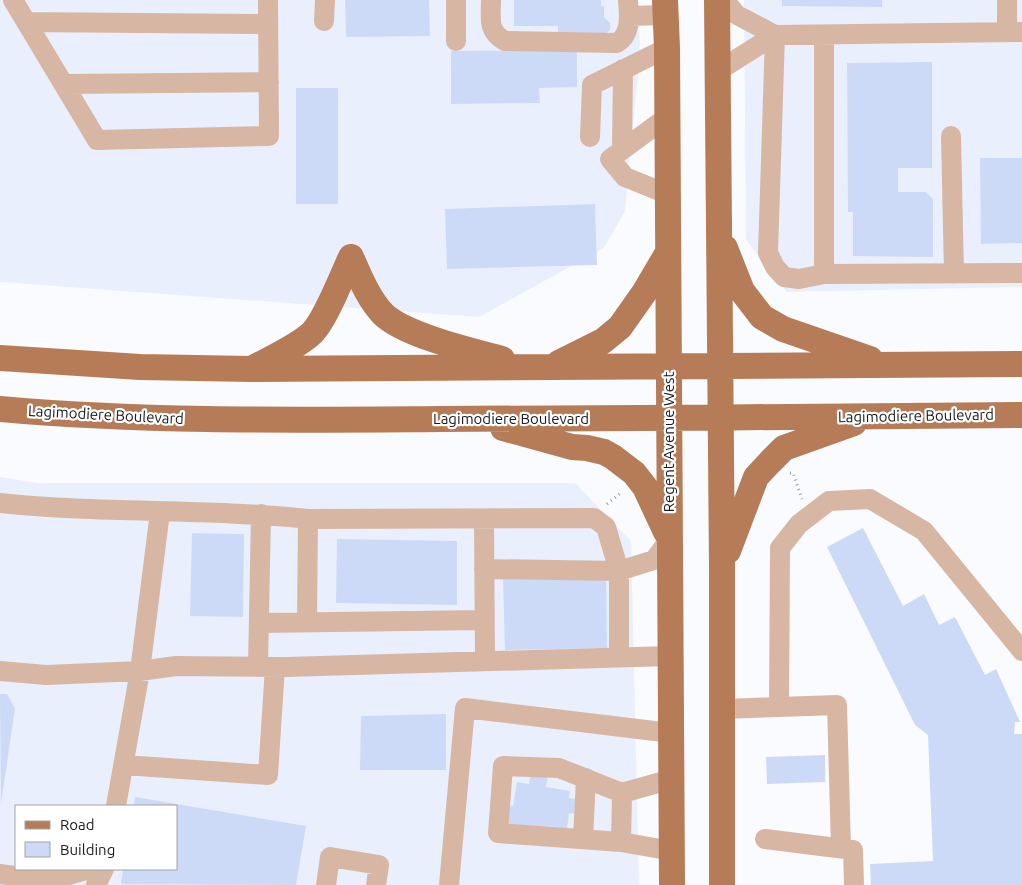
<svg xmlns="http://www.w3.org/2000/svg" width="1022" height="885" font-family="Ubuntu,sans-serif">
  <rect width="100%" height="100%" fill="#fafbff"/>
  <path fill="#eaeffd" fill-rule="evenodd" d="M0,0H638L640,53L625,211L604,248L479,317L0,282Z
    M744,0H1022V287L787,292L746,240Z
    M0,477L37,483H575L631,541L639,885H0ZM16,806H176V869H16Z"/>
  <path fill="#cddaf7" d="M345,0H429L430,36L346,37Z
    M514,0H601V6H604V17L610,23V30L603,36L558,34V26H514Z
    M782,0H882V7L782,6Z
    M577,50V87L539,88L540,103L451,104V51Z
    M932,62V168H898V192H926L933,199V257L853,256V212H848L847,63Z
    M296,88H338V204H296Z
    M980,158H1022V243L981,244Z
    M595,204L597,265L447,269L445,209Z
    M863,528L903,606L924,594L939,625L955,617L985,675L996,669L1020,722H1015L1014,734H1022V885H871L870,864L933,861L928,735L915,725L827,547Z
    M192,533L244,534L243,617L190,616Z
    M337,539L457,541V605L336,603Z
    M606,577L607,648L505,650L503,578Z
    M0,694H7L15,708L1,804Z
    M446,714V770H360L361,716Z
    M825,755V782L767,784L766,757Z
    M531,772L548,775L546,787L570,791L569,798L576,799L574,814L569,813L567,829L548,826L547,832L503,826L506,805L513,806L517,782L529,784Z
    M135,797L306,826L296,885L121,884L123,869H176V806H134Z"/>
  <g fill="none" stroke-linecap="round" stroke-linejoin="round">
    <path stroke="#9b9ca0" stroke-width="3" stroke-dasharray="1 4" stroke-linecap="butt" d="M790,473H793L802,499
      M607,504L622,492"/>
    <path stroke="#d7b7a3" stroke-width="20" d="M13,0L97,140L269,136L268,0
      M456,0V41
      M491,0C491,18 487,31 505,41L617,43C632,34 629,15 628,0
      M724,0L737,15L775,35L1022,32
      M1007,0V32
      M629,16L665,15
      M324,21L325,0
      M26,22L268,24
      M775,35L768,253L775,267L784,277L799,279L824,274L1022,273
      M824,35V274
      M718,71L775,35
      M64,84L269,82
      M951,136L954,274
      M590,137L592,85L667,48
      M622,150L623,69
      M667,194L625,177L610,159L667,117
      M0,503C102,514 206,508 308,519L594,518L606,527L619,571V657
      M484,519L485,661
      M484,569L619,571L654,560L670,539
      M307,622L308,519
      M259,623L484,620
      M258,667L261,514
      M0,671L46,675L140,671L176,666L286,667L670,656
      M779,707L837,705L841,848
      M722,709L779,707L780,548L799,524L829,501L870,499L924,531L1022,651
      M124,765L268,775L275,667
      M622,793L672,779
      M116,806L140,671L160,512
      M583,839L586,778
      M765,839L853,850L854,885
      M621,842L622,793L559,768L503,766L498,833L621,842L672,851
      M0,874L42,880L69,875L90,869
      M96,885L104,869
      M326,885L330,857L379,865L376,885
      M449,885L465,708L671,733"/>
    <path stroke="#b57c57" stroke-width="26" d="M665,0L667,48L672,885
      M717,0L722,566V885
      M725,248L742,291L762,317L783,329L870,359
      M351,257C360,277 368,298 383,314C404,335 472,351 502,359
      M0,358L140,367L251,369L1022,364
      M559,363L603,341L620,327L644,293L667,254
      M255,367C272,358 298,346 312,333C326,319 342,276 351,257
      M0,409C147,422 294,420 441,419C635,419 828,416 1022,415
      M503,428L572,447L587,448L604,452L613,457L634,473L645,487L666,532
      M728,551L756,477L770,462L784,448L854,423"/>
  </g>
  <g text-anchor="middle" stroke-width="4.5" stroke-linejoin="round" paint-order="stroke">
    <g font-size="15" fill="#17191c" stroke="#fff">
      <text transform="translate(106 415) rotate(3)" y="5">Lagimodiere Boulevard</text>
      <text transform="translate(916 416) rotate(-1)" y="5">Lagimodiere Boulevard</text>
      <text x="511" y="424">Lagimodiere Boulevard</text>
      <text transform="translate(669 442) rotate(-90)" y="5">Regent Avenue West</text>
    </g>
  </g>
  <rect x="15" y="805" width="162" height="65" fill="#ffffff" stroke="#a2a3a4"/>
  <rect x="25" y="821" width="25" height="8" fill="#b57c57" stroke="#a2a3a4"/>
  <text x="60" y="830" font-size="15" fill="#17191c">Road</text>
  <rect x="25" y="842" width="25" height="15" fill="#cddaf7" stroke="#a2a3a4"/>
  <text x="60" y="855" font-size="15" fill="#17191c">Building</text>
</svg>
